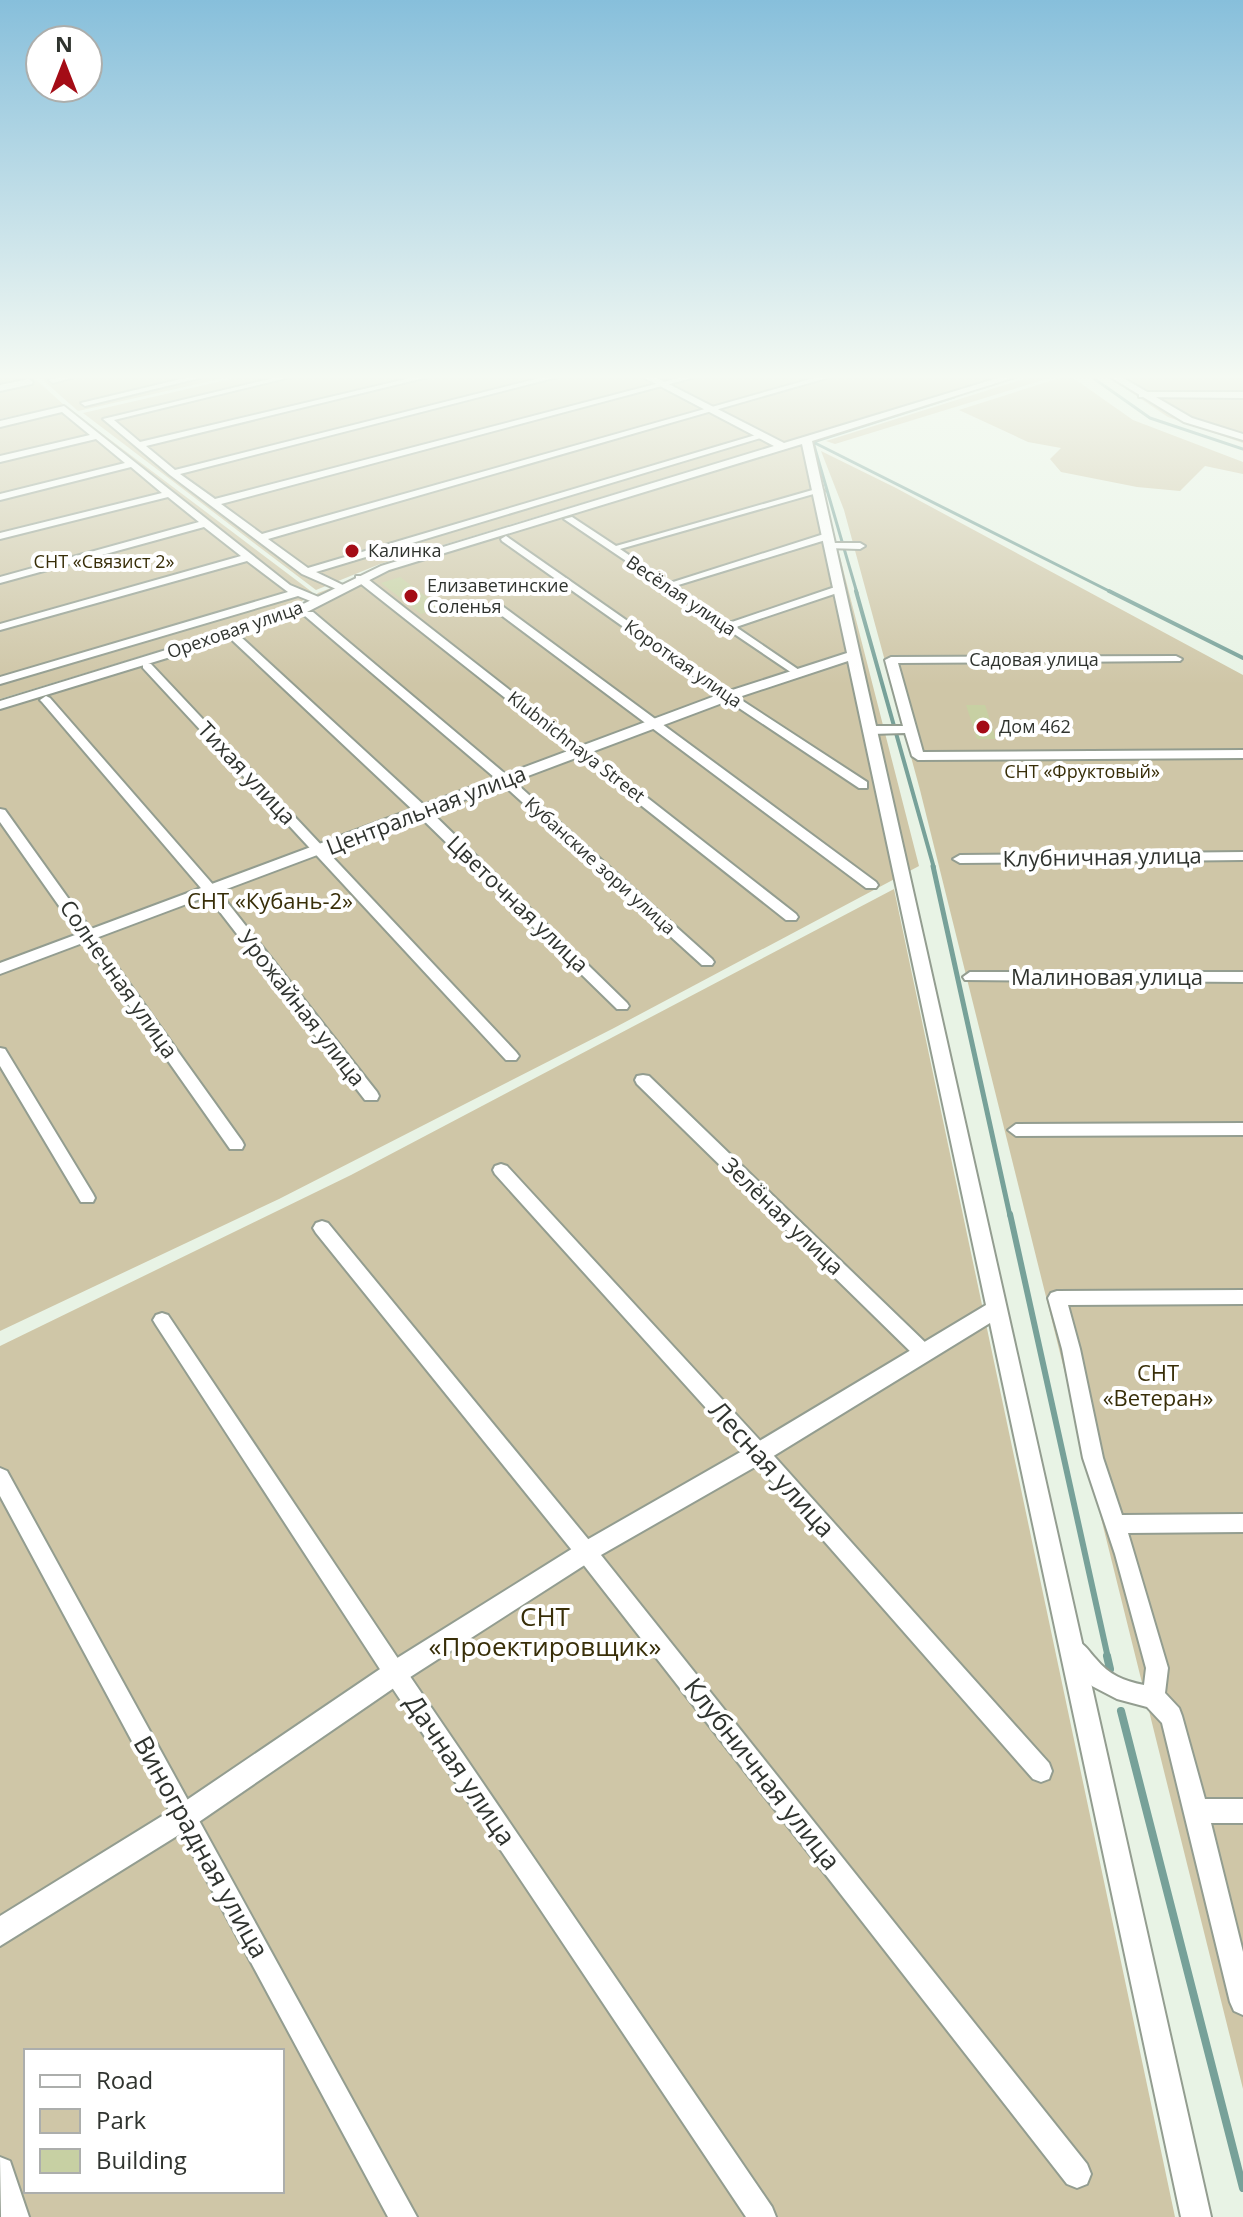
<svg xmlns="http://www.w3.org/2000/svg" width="1243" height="2217" font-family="'Open Sans',sans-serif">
  <rect width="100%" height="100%" fill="#e8f3e5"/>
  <path fill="#cfc6a7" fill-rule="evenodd" d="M0,375H31L64,405L0,419Z
    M37,375H237L78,411Z
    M248,375H1005L380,564L316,590L83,413Z
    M1036,375H1059L835,444L826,441Z
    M1069,375L1133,420L1243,462V474L1205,466L1180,491L1137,487L1061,472L1050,459L1061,448L1028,442L959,410Z
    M1105,375H1243V443L1168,417Z
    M67,407L312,592L292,610L0,699V422Z
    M809,436L919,866L614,1028L279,1199L0,1331V702L301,609L318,593L401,561Z
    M821,451L896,488L1243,675V2089L920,790L844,510Z
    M894,889L1175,2217H0V1346L351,1175ZM26,2051H282V2191H26Z"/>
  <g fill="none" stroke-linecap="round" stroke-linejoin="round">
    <path stroke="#77a199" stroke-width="3" d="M1089,375L1150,418L1243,449
      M813,442L1113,593
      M857,593L813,442L954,397"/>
    <path stroke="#77a199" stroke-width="4" d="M856,591L934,868
      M1109,591L1243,658"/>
    <path stroke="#77a199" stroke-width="5" d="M933,866L1010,1216"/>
    <path stroke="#77a199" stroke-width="6" d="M1010,1214L1108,1658"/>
    <path stroke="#77a199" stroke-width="8" d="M1107,1656L1110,1669
      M1121,1711L1243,2188"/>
  </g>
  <path fill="#c7d0a3" d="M400,577L441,608L421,614L381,583Z
    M966,705H985L996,739H977Z"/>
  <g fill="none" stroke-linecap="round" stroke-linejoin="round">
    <g stroke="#939d90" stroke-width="4">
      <path id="minor" d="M67,375H82L53,383L49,380Z
        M198,375H212L85,406L81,403Z
        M286,375H299L114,420L140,442L423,375H436L146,446L175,470L552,375H565L180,474L215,499L690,375H703L221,504L262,534L825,375H837L268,539L308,568L759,434L767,436L316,572L347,587L348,589L343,592L302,574L170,475L103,419Z
        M29,379L33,382L32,384L0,391V385Z
        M1142,392H1243V398L1139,397V393Z
        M64,406L290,585L321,598V602H313L298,596L0,684V677L288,592L247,561L0,630V624L241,556L204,527L0,583V577L199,522L168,497L0,539V533L162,493L131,467L0,500V494L125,463L96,439L0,462V456L90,435L62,412L0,427V421Z
        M816,489L824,491L620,549L670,583L824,534H832V538L675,586L729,623L835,587H843V591L736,627L799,670L801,672L795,675L564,519L572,517L616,546Z
        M506,536L732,694L867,782V788H859L724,698L502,541L501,539Z
        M830,543H860L865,546L860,549L826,548V544Z
        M356,576H364L796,914L798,917L796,920H786L356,580Z
        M493,605H501L876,882L878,885L876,888H866L493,609Z
        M305,612H313L509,777L712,959L714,962L712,965H702L501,783L305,616Z
        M233,637H241L426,807L627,1003L629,1006L627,1009H617L416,813L233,641Z
        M1176,656L1182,659L1180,661L898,663L923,752L1243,750V758L918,760L912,756L905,733L871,734L865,730L871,726H903L885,660L891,657Z
        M147,663L151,664L516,1052L519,1056L516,1060H506L143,668V664Z
        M46,696L50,698L216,888L377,1092L379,1096L377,1100H365L206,894L42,702L40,700Z
        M0,809L5,810L242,1141L244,1145L242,1149H230L0,822Z
        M1243,852V860L960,863L953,859L960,855Z
        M970,972H1243V982L965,980L963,977Z
        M0,1048L5,1049L93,1194L95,1198L93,1202H81L0,1066Z
        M643,1075L649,1076L930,1347L932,1352L930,1357L923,1360L916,1357L637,1084L635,1080L637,1076Z
        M1243,1123V1135L1016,1136L1008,1130L1016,1124Z
        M501,1164L507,1166L766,1447L1049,1763L1052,1771L1049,1779L1041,1782L1033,1779L752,1459L495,1174L493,1170L495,1166Z
        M322,1221L328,1223L593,1545L1087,2164L1091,2174L1087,2184L1077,2188L1067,2184L579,1559L316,1233L313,1228L316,1223Z
        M1243,1290V1304L1068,1305L1080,1349L1103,1458L1122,1515L1243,1514V1532L1128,1533L1168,1668L1165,1693L1179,1708L1182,1716L1205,1799H1243V1823H1211L1243,1952V2015L1234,2011L1230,2002L1162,1723L1147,1707L1117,1699L1092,1686L1077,1670L1065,1651L1068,1644L1076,1641C1086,1644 1089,1652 1096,1659C1109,1675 1124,1681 1144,1685L1146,1668L1115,1554L1083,1458L1062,1349L1048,1298L1051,1293L1057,1291Z
        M162,1313L168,1315L403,1666L772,2207L776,2217H746L387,1680L156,1325L153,1320L156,1315Z
        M0,1468L7,1471L417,2217H388L0,1496Z
        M0,2157L10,2161L29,2217H1Z"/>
    </g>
    <g stroke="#939d90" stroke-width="4">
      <path id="tertiary" d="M639,375H651L784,443L1008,375H1022L812,441L1211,2217H1181L990,1323L767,1460L594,1559L404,1681L193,1826L0,1946V1916L175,1808L386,1665L578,1545L751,1446L986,1305L848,661L733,699L0,974V963L723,693L847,653L802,444L389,570L307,612L239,636L0,709V701L231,630L299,606L381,566L774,446Z
        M1107,375H1118L1192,418L1243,434V440L1184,422Z"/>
    </g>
    <use href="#minor" fill="#fff" fill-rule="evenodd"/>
    <use href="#tertiary" fill="#fff" fill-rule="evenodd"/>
  </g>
  <linearGradient id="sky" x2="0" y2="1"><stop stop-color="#87bfdb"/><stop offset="0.55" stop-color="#f5faf3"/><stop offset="1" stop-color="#f5faf3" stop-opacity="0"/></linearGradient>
  <rect width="1243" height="685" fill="url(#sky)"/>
  <g fill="#a40c16" stroke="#fff" stroke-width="3">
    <circle cx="352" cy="551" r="8"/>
    <circle cx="411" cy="596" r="8"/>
    <circle cx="983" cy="727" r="8"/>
  </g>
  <g text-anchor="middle" stroke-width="8" stroke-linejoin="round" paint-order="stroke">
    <g font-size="18" fill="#30342f" stroke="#fff" text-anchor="start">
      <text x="368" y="557">Калинка</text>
      <text x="427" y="592">Елизаветинские<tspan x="427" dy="21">Соленья</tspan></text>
      <text x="999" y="733">Дом 462</text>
    </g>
    <g font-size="18" fill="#382e08" stroke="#fff">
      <text x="104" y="568">СНТ «Связист 2»</text>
      <text x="1082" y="778">СНТ «Фруктовый»</text>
    </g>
    <g font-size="18" fill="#30342f" stroke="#fff">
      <text transform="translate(681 596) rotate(34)" y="6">Весёлая улица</text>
      <text transform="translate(235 630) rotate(-19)" y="6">Ореховая улица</text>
      <text x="1034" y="666">Садовая улица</text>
      <text transform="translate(683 664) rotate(35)" y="6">Короткая улица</text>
      <text transform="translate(576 747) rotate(38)" y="6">Klubnichnaya Street</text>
      <text transform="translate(600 866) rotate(42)" y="6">Кубанские зори улица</text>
    </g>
    <g font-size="22" fill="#30342f" stroke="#fff">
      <text transform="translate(247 773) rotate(47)" y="8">Тихая улица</text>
      <text transform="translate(426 810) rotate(-21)" y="8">Центральная улица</text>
      <text transform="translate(1102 857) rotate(-1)" y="8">Клубничная улица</text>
      <text transform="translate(518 904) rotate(44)" y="8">Цветочная улица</text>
      <text x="1107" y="985">Малиновая улица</text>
      <text transform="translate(119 979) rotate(55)" y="8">Солнечная улица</text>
      <text transform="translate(302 1008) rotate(52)" y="8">Урожайная улица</text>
      <text transform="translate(783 1216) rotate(44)" y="8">Зелёная улица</text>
    </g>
    <g font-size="22" fill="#382e08" stroke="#fff">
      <text x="270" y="909">СНТ «Кубань-2»</text>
      <text x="1158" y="1381">СНТ<tspan x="1158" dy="25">«Ветеран»</tspan></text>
    </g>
    <g font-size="26" fill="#30342f" stroke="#fff">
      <text transform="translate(772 1469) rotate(48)" y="9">Лесная улица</text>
      <text transform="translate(460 1770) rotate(56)" y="9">Дачная улица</text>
      <text transform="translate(762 1774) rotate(52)" y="9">Клубничная улица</text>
      <text transform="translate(201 1847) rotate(61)" y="9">Виноградная улица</text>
    </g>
    <g font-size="26" fill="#382e08" stroke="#fff">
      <text x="545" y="1626">СНТ<tspan x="545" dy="30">«Проектировщик»</tspan></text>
    </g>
  </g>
  <rect x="24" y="2049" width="260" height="144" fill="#ffffff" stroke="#acaeac" stroke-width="2"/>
  <rect x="40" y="2075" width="40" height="12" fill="#ffffff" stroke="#acaeac" stroke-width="2"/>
  <text x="96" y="2089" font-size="24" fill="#30342f">Road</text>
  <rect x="40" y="2109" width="40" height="24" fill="#cfc6a7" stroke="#acaeac" stroke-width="2"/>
  <text x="96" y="2129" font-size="24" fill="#30342f">Park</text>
  <rect x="40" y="2149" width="40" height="24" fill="#c7d0a3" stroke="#acaeac" stroke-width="2"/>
  <text x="96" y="2169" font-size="24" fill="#30342f">Building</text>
  <g transform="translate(64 64)"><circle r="38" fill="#ffffff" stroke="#acaeac" stroke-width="2"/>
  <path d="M0-6L14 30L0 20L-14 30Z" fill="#a40c16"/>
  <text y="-12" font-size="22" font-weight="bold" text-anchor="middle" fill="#30342f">N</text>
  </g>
</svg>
